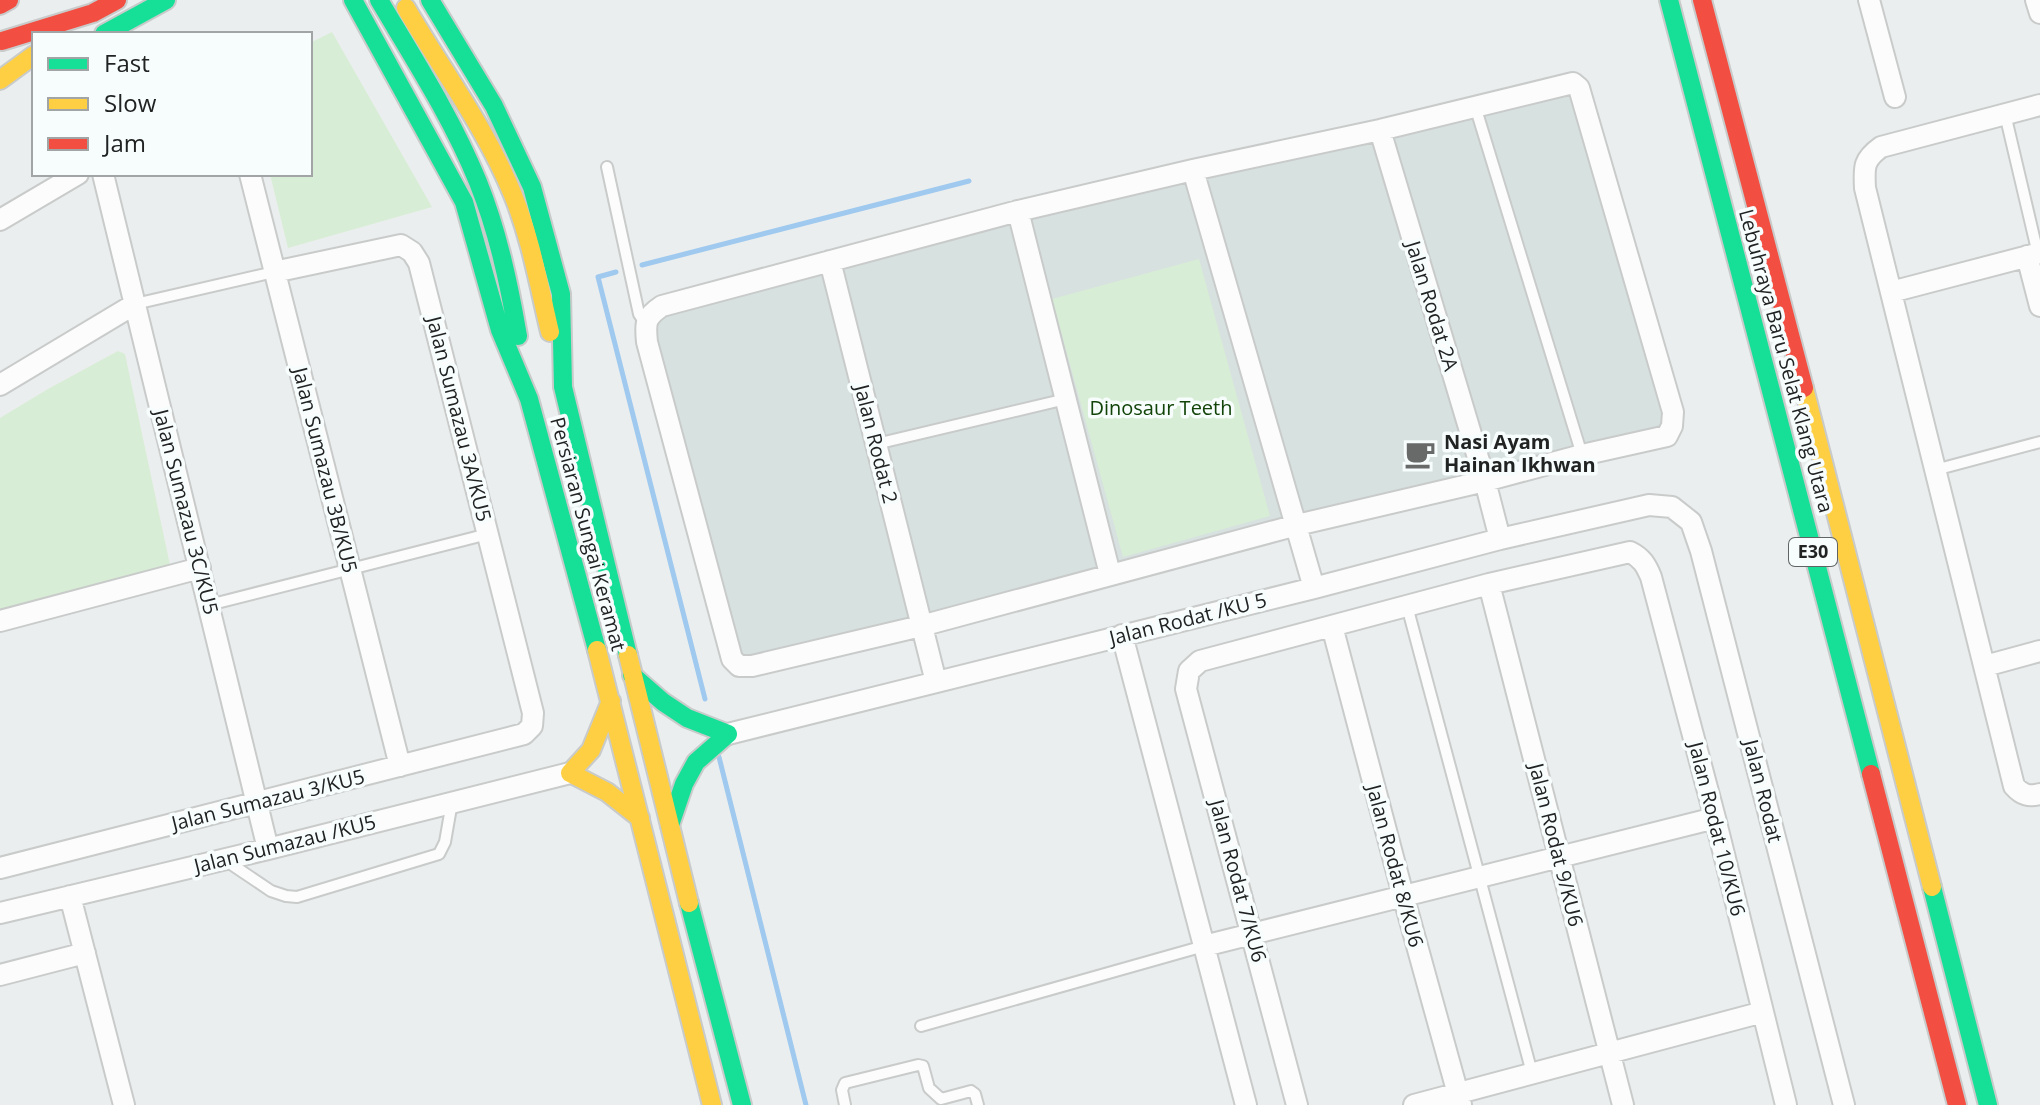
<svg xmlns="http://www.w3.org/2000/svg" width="2040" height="1105" font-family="'Open Sans',sans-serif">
  <rect width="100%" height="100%" fill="#ebeeee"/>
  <path fill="#d7e1e0" d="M1569,89L1666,426L1465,480L741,659L653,326L667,311L1210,172Z"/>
  <path fill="#d8edd5" d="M332,32L432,207L288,248L270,174H310V43Z
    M1199,259L1270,516L1123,557L1052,299Z
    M118,351L125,354L170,565L159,581L0,624V418L48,389Z"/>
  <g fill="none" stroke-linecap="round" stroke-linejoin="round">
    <path stroke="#9fc9ee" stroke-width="5" d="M642,265L969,181
      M616,272L598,277L705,699
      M719,757L806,1105"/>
    <g stroke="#c9cbcb" stroke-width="14">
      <path id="lane" d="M1475,106L1582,455
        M2005,114L2038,254
        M607,167L639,314L645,323
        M135,304L274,272
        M876,444L1066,399
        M1935,470L2040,442
        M209,605L488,534
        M1407,606L1532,1073
        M225,860L271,891L286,896L297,897L439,854L445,842L452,802
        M921,1026L1204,946
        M845,1105L842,1090L845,1083L918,1065L923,1066L929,1088L941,1099L971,1091L975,1094L978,1105"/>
    </g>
    <g stroke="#c9cbcb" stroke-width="24">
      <path id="street" d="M1869,0L1895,97
        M2036,0L2040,13
        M1573,83L1579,88L1673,412L1672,426L1667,436L1582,455L1485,481L1297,525L921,626L752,666H739L732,659L647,342C645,323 645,317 662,306L1018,211L1193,170L1380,130Z
        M2040,105L1881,147C1863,160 1864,167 1865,188L2014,786C2022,795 2029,797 2040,794
        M1380,130L1485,481L1500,539
        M1193,170L1314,588
        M103,174L268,849
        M250,174L400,766
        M1018,211L1110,574
        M0,220L78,174
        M2027,256L2040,306
        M830,261L936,682
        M1891,292L2040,253
        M0,385L135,304
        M1489,584L1623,1105
        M0,621L200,568
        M1332,626L1403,895L1461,1105
        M1122,635L1246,1105
        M1985,666L2040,651
        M728,734L1314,588L1500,539L1649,505L1672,507L1691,522L1701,551L1844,1105
        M0,868L524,734L532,726L533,713L419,263L412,252L401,245L274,272
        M70,896L124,1105
        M0,913L268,849L570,773
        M1204,946L1715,818
        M0,975L85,953
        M1297,1105L1186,689L1189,671L1200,661L1489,584L1630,552C1642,558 1646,565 1651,577L1715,818L1786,1105
        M1414,1105L1763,1012"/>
    </g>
    <g stroke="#c9cbcb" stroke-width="22">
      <path id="fast" d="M353,0L464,202L500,330L529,399L597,650
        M379,0C414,59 452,118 478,182C498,232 509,284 518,336
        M430,0L494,106L532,187L561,294L563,387L628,655
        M1669,0L1871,774
        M104,34L166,0
        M632,675L663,702L687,718L728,734L696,762L684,784L670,825
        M1932,887L1988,1105
        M689,903L742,1105"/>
    </g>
    <g stroke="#c9cbcb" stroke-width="22">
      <path id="slow" d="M406,8C442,70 486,128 513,195C531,239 539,286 550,332
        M0,80L34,55
        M1804,388L1932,887
        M597,650L712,1105
        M628,655L689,903
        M611,701L591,750L570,773L607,792L640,818"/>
    </g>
    <g stroke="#c9cbcb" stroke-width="22">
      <path id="jam" d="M1702,0L1804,388
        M0,5L9,0
        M2,41L93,13L117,0
        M1871,774L1957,1105"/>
    </g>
    <use href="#lane" stroke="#fcfcfc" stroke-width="10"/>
    <use href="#street" stroke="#fcfcfc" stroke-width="20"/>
    <use href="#fast" stroke="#16e098" stroke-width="18"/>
    <use href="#slow" stroke="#ffcf43" stroke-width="18"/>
    <use href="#jam" stroke="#f24e42" stroke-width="18"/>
  </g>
  <defs>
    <g id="cafe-bare" transform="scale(2.4)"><path d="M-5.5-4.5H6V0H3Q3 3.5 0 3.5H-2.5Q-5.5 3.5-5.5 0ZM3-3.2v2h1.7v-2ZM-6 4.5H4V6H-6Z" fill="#686a6a" stroke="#f7fcfc" stroke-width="2.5" paint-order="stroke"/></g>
  </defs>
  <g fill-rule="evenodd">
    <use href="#cafe-bare" x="1420" y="454"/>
  </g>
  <g text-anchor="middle" stroke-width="7" stroke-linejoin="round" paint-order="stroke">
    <rect fill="#f7fcfc" stroke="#616464" stroke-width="2" x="1789" y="538" width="48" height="28" rx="6"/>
    <g font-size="18" font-weight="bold" fill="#212323">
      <text x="1813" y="558">E30</text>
    </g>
    <g font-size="20" fill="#212323" stroke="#f7fcfc">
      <text transform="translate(1432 306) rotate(73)" y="7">Jalan Rodat 2A</text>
      <text transform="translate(1786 361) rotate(75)" y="7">Lebuhraya Baru Selat Klang Utara</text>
      <text transform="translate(459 419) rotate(76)" y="7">Jalan Sumazau 3A/KU5</text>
      <text transform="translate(876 444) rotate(76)" y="7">Jalan Rodat 2</text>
      <text transform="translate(325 470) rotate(76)" y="7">Jalan Sumazau 3B/KU5</text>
      <text transform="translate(186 512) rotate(76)" y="7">Jalan Sumazau 3C/KU5</text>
      <text transform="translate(588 534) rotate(75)" y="7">Persiaran Sungai Keramat</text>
      <text transform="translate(1188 619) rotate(-14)" y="7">Jalan Rodat /KU 5</text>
      <text transform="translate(1763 791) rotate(76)" y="7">Jalan Rodat</text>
      <text transform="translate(268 800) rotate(-14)" y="7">Jalan Sumazau 3/KU5</text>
      <text transform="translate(1717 829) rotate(76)" y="7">Jalan Rodat 10/KU6</text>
      <text transform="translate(285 844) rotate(-14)" y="7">Jalan Sumazau /KU5</text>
      <text transform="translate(1556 845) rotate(76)" y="7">Jalan Rodat 9/KU6</text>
      <text transform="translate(1395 866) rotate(75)" y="7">Jalan Rodat 8/KU6</text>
      <text transform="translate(1238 881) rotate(75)" y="7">Jalan Rodat 7/KU6</text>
    </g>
    <g font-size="20" fill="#124409" stroke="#f7fcfc">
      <text x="1161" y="415">Dinosaur Teeth</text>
    </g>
    <g font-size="20" font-weight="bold" fill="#212323" stroke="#f7fcfc" text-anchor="start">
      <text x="1444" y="449">Nasi Ayam<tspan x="1444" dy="23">Hainan Ikhwan</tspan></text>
    </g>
  </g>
  <rect x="32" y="32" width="280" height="144" fill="#f7fcfc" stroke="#a1a5a5" stroke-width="2"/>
  <rect x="48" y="58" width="40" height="12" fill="#16e098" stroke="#a1a5a5" stroke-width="2"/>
  <text x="104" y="72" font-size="24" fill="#212323">Fast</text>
  <rect x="48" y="98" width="40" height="12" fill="#ffcf43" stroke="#a1a5a5" stroke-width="2"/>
  <text x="104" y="112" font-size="24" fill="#212323">Slow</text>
  <rect x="48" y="138" width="40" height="12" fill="#f24e42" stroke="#a1a5a5" stroke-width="2"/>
  <text x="104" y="152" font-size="24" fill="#212323">Jam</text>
</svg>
